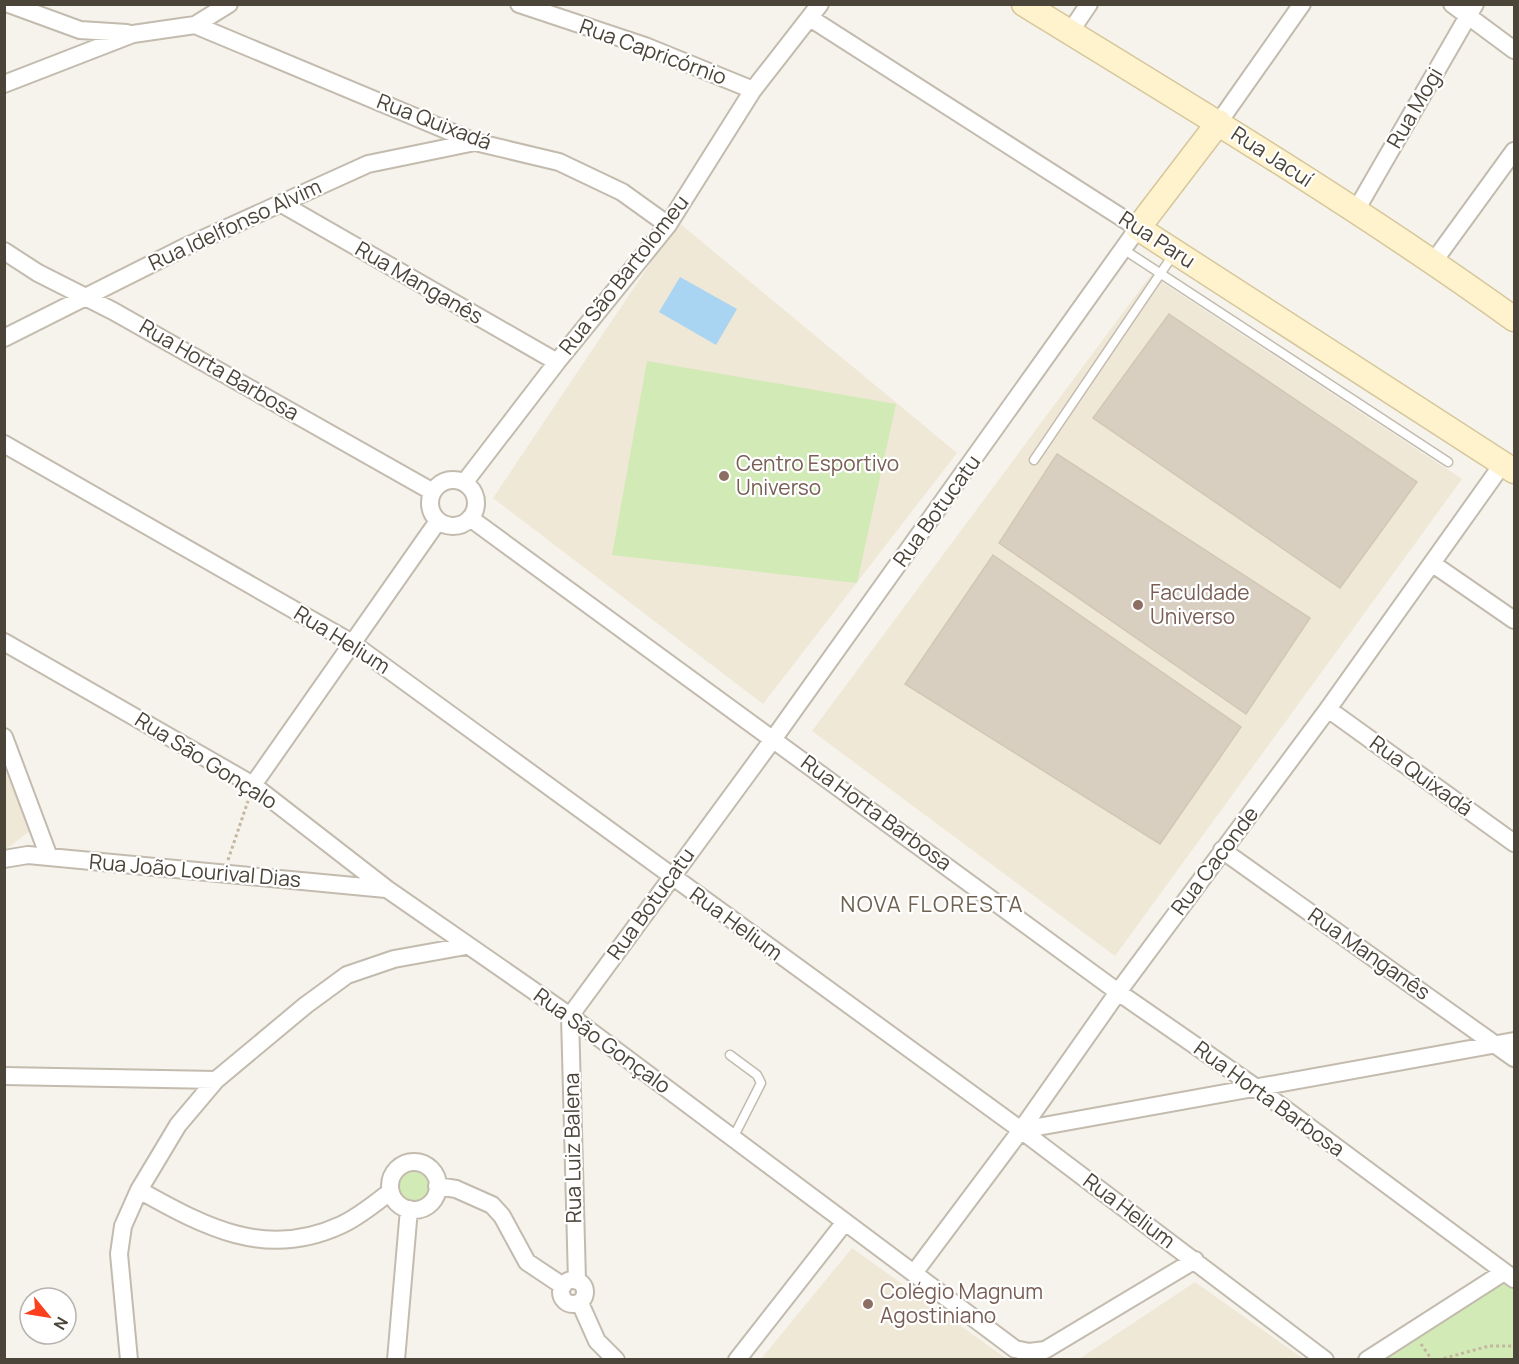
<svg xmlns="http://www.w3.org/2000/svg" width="1519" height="1364" font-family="Manrope,sans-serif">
  <rect width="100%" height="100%" fill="#f6f3ec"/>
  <path fill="#efe8d6" d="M678,222L957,453L763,704L493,498Z
    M1151,275L1462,479L1115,956L812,731Z
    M4,767L31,830L5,850H4Z
    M852,1248L1007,1359H761Z
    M1195,1282L1304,1359H1079Z"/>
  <path fill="#d2eab5" d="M647,361L896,404L857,583L612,555Z
    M396 1186a18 18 0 1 1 36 0a18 18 0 1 1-36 0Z
    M1509,1276L1514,1280V1359L1370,1360Z"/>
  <path fill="#a9d4f2" d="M680,277L737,309L716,345L659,312Z"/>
  <path fill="#d8cfc1" stroke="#d3c7b4" stroke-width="1.5" d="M1169,314L1417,482L1340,588L1093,418Z
    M1057,454L1310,618L1246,714L999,543Z
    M993,555L1241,727L1160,844L905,684Z"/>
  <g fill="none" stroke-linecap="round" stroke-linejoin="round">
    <g stroke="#c2bbae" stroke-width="11">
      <path id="lane" d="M1123,249L1448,462
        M1034,460L1173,255
        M730,1055L757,1075L761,1083L733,1138"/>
    </g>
    <g stroke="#c2bbae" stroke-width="20">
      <path id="street" d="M9,4L80,30L127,33
        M519,4L645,46L753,90
        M1452,4L1514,50
        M195,25L475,142L559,162L622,192L668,225
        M1070,32L1089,4
        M4,84L133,34L195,25L229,4
        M1219,122L1302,4
        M282,204L557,362
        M1355,212L1475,4
        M4,251L38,273L113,311L433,492
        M1434,261L1514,151
        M4,338L187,246L368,164L475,142
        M4,444L352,643L1021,1130L1325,1360
        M430 503a23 23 0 1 1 46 0a23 23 0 1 1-46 0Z
        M464,483L557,362L668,225L753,90L820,4
        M470,518L1118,992L1258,1089L1514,1279
        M1433,564L1514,620
        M4,642L253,785L387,889L570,1016L1015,1349L1029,1352L1045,1350L1195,1260
        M1328,709L1514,843
        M4,737L49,857
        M253,785L438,521
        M1222,850L1514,1058
        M4,859L28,855L386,889
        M570,1016L774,738L1138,228L810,18
        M570,1016L577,1281
        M4,1076L216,1080
        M1021,1130L1514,1041
        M390 1186a24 24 0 1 1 48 0a24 24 0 1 1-48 0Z
        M437,1186L456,1189L492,1205L502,1216L527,1262L563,1286
        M139,1190C205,1227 266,1260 341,1225C359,1217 375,1203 390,1192
        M914,1273L1021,1130L1118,992L1328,709L1504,462
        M561 1292a12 12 0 1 1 24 0a12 12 0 1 1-24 0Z
        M580,1303L597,1341L616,1360
        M129,1360L119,1254L123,1226L139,1190L178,1125L216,1080L306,1005L347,975L394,959L466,946
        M396,1360L409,1209
        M737,1360L845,1222
        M1367,1360L1504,1272"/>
    </g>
    <g stroke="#d6c79b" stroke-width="27">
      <path id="secondary" d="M1024,4C1190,106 1357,206 1514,319
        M1219,122L1138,228L1514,471"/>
    </g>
    <path stroke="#c4b79f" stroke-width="3" stroke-dasharray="3 3" stroke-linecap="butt" d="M228,860L248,801
      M1421,1344L1432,1360
      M1438,1360L1489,1346H1514"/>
    <use href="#lane" stroke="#fff" stroke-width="8"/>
    <use href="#street" stroke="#fff" stroke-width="16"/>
    <use href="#secondary" stroke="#fff3cd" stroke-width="24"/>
  </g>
  <g fill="#8d6e63" stroke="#fff" stroke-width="2">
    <circle cx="724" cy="476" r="6"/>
    <circle cx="1138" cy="605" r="6"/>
    <circle cx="868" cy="1304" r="6"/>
  </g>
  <g text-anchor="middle" stroke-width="4.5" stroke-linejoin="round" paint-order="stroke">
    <g font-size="21" fill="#4b4439" stroke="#fff">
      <text transform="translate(653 52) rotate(20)" y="7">Rua Capricórnio</text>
      <text transform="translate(1415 108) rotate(-60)" y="7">Rua Mogi</text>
      <text transform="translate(434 122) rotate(21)" y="7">Rua Quixadá</text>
      <text transform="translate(1272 157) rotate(33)" y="7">Rua Jacuí</text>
      <text transform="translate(235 225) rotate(-25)" y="7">Rua Idelfonso Alvim</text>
      <text transform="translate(1157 240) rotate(33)" y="7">Rua Paru</text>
      <text transform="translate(624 275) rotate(-52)" y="7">Rua São Bartolomeu</text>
      <text transform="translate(419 283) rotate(30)" y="7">Rua Manganês</text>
      <text transform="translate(219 370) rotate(30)" y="7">Rua Horta Barbosa</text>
      <text transform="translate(937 511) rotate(-54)" y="7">Rua Botucatu</text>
      <text transform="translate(342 640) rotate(32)" y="7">Rua Helium</text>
      <text transform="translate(206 761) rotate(32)" y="7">Rua São Gonçalo</text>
      <text transform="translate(1421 776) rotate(36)" y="7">Rua Quixadá</text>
      <text transform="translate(876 813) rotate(36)" y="7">Rua Horta Barbosa</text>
      <text transform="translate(1215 861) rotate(-53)" y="7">Rua Caconde</text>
      <text transform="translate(195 871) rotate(5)" y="7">Rua João Lourival Dias</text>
      <text transform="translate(651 904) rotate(-54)" y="7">Rua Botucatu</text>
      <text transform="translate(736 924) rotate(36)" y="7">Rua Helium</text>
      <text transform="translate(1369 954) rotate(35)" y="7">Rua Manganês</text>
      <text transform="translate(602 1041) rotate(36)" y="7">Rua São Gonçalo</text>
      <text transform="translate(1269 1099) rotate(36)" y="7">Rua Horta Barbosa</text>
      <text transform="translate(573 1148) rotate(-91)" y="7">Rua Luiz Balena</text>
      <text transform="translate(1129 1211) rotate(37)" y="7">Rua Helium</text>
    </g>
    <g font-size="21" fill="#785e54" stroke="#fff" text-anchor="start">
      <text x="736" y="471">Centro Esportivo<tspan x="736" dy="24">Universo</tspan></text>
      <text x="1150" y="600">Faculdade<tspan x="1150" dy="24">Universo</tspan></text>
      <text x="880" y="1299">Colégio Magnum<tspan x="880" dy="24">Agostiniano</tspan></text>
    </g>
    <g font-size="22" letter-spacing="1.5" fill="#6e6250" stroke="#fff">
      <text x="932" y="912">NOVA FLORESTA</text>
    </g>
  </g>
  <rect width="1519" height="1364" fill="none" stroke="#4b4439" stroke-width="12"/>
  <g transform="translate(48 1316) rotate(120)"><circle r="28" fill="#ffffff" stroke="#b7b4b0" stroke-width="1.5"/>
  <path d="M0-4.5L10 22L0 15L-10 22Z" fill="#fc3f1d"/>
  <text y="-9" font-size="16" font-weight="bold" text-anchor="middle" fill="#4b4439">N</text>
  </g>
</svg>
